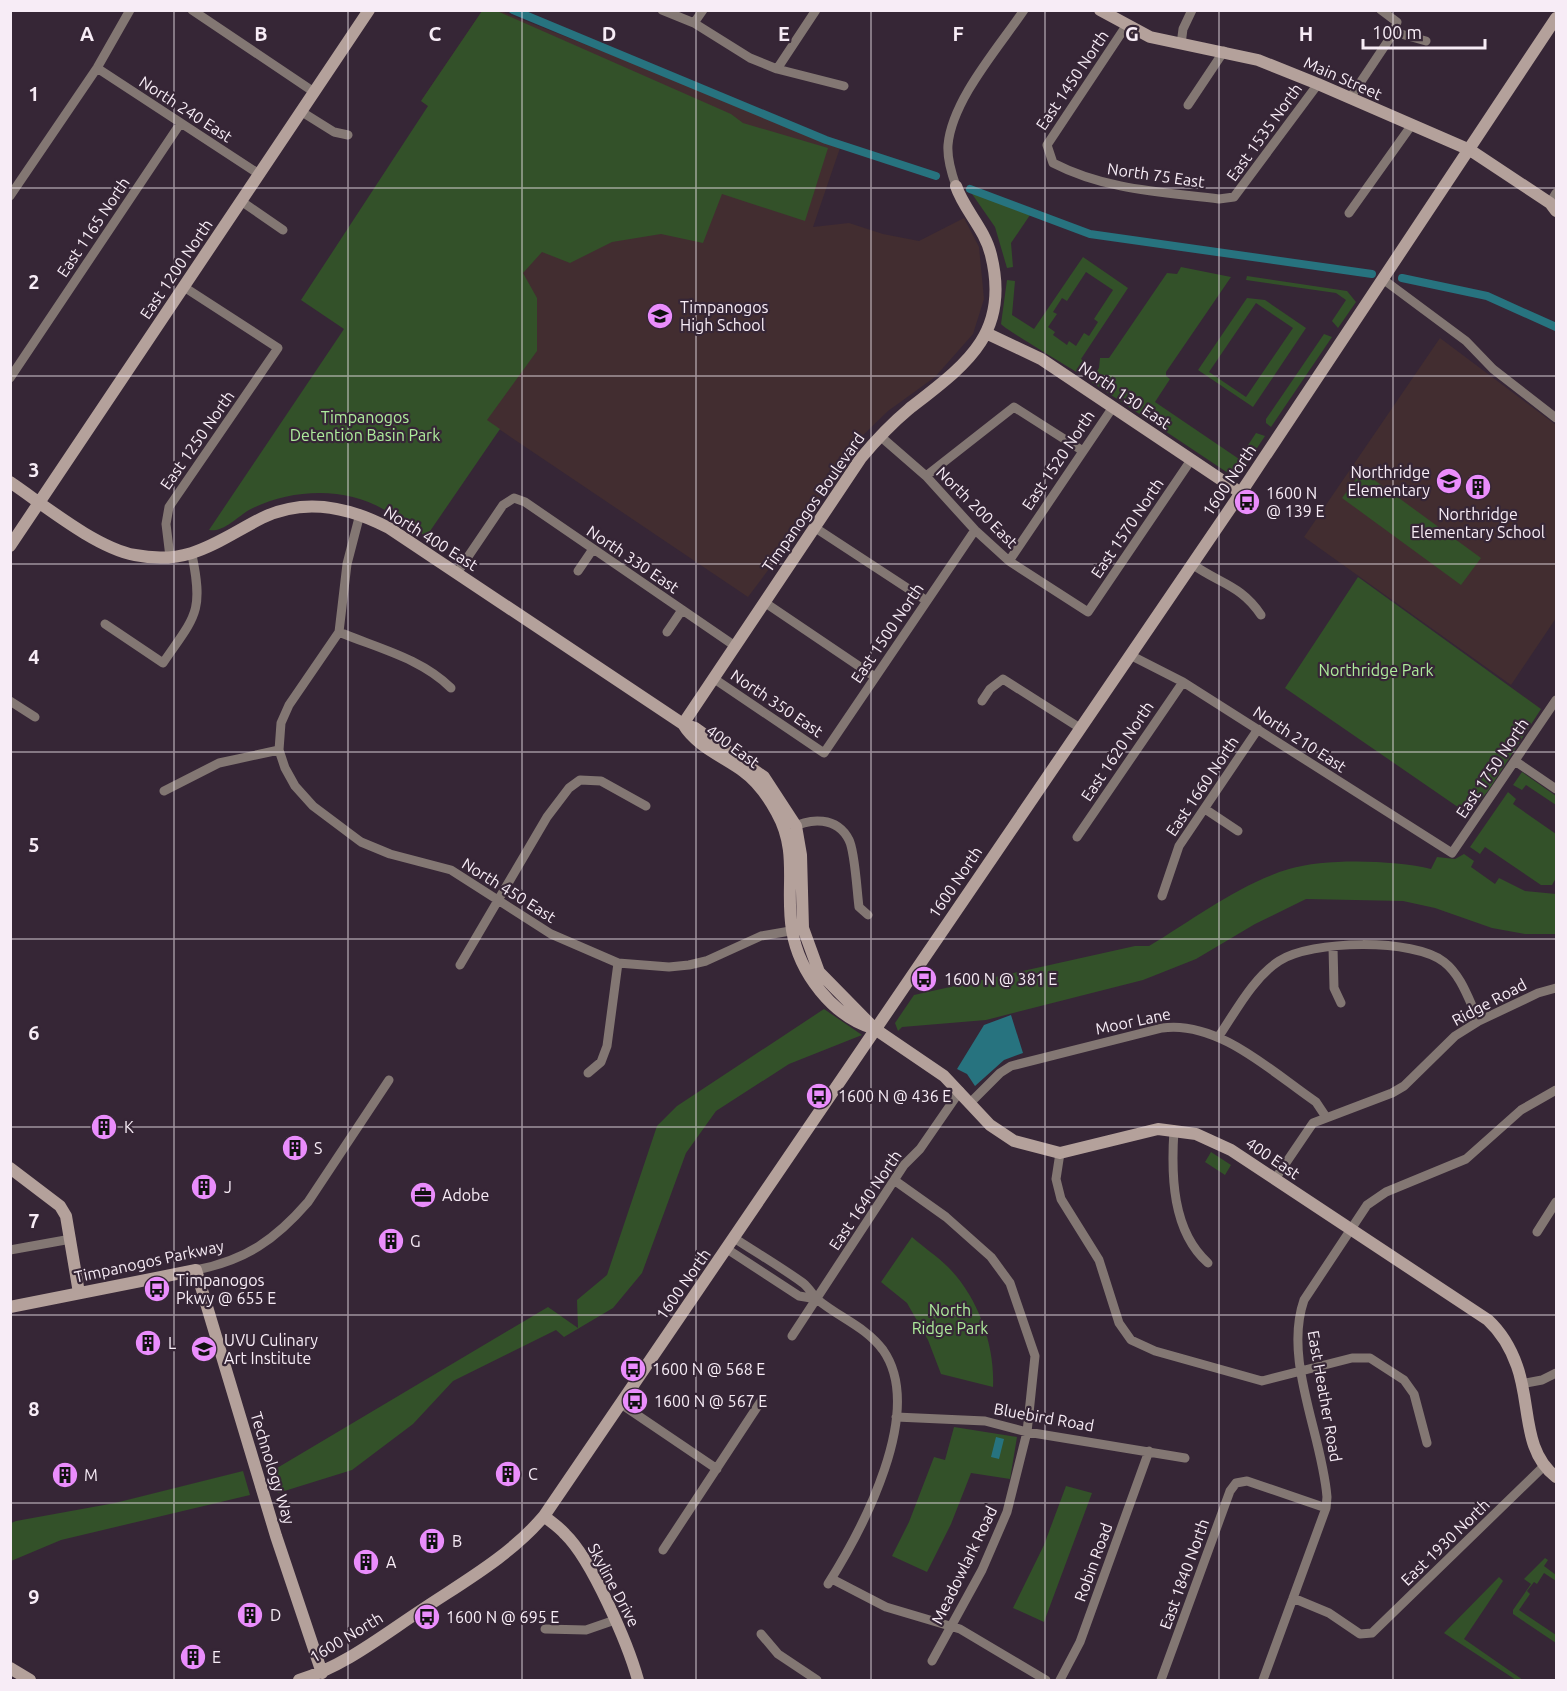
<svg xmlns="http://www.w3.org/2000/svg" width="1567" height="1691" font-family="Ubuntu,sans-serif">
  <rect width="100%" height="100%" fill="#362636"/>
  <path fill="#422d30" d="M498,10L841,145L813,227L849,223L883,234L919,241L964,218L979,247L984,299L973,334L935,377L888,411L856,442L817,505L748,597L487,421L428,106L421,101L482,11Z
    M1440,338L1556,425V618L1511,685L1304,537Z"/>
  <path fill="#335129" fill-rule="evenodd" d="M482,11H497L731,114L743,123L828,148L805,221L722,194L703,243L661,234L612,242L570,263L542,252L523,273L537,298V351L487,420L500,429L426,537C412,527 398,517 383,509C344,486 289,489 249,510C237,517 223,533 209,530L344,329L301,300L428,106L421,101Z
    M970,191L1030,215L1011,243L1013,267L1007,268L995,227Z
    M1083,257L1128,288L1081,359L1087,364L1080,374C1069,367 1003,328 1001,324L1007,280L1015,281L1012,315L1034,329ZM1086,272L1113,290L1094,319L1098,322L1089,336L1084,333L1076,346L1069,341L1067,345L1053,335L1055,332L1048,327L1057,314L1053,312L1062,298L1067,301Z
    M1181,267L1231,277L1166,372V376L1170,379L1155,402L1239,459L1256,433L1265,436L1241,472L1231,475L1090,381L1099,368L1100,358H1109L1167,273L1177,274Z
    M1247,276L1347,291L1356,302L1338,328L1332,321L1346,300L1336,293L1246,280Z
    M1247,298L1265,300L1306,328L1253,407L1198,370ZM1256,303L1293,328L1246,397L1209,372Z
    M1324,334L1332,337L1271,427L1266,423V419Z
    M1362,471L1481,558L1461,585L1342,498Z
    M1358,577L1541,709L1488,791L1468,814L1285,688Z
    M1522,772L1556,796V805L1526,785L1522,790L1513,785Z
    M1508,792L1516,799L1513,804L1556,834V878L1552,885H1541L1485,847L1480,854L1470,847Z
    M1464,854L1474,861L1471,867L1495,884L1499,878L1525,891L1556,894V934H1525L1492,928L1435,908L1403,901L1306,899L1255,924L1196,959L1143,980L986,1020L902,1027L898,1031L895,1023L914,995L1135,946H1149C1194,919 1239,884 1289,869C1325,858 1395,860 1431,869L1437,857L1455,859Z
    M824,1009L862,1035L789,1064L716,1111L686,1153L642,1273L613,1308L564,1337L556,1330L453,1381L413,1424L352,1470L278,1493L272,1471L548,1307L578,1328L577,1300L607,1275L657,1126L677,1106Z
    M1211,1152L1231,1165L1225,1175L1205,1162Z
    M912,1237C923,1247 937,1256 948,1267C978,1297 995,1345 993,1387L941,1374L928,1340L907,1303L881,1282Z
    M954,1427L1017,1437L1010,1479L971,1473L951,1524L927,1572L892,1556L909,1522L934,1457L945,1460Z
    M243,1471L250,1495L61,1540L11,1561V1523L16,1521L115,1503Z
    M1066,1486L1092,1493L1044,1622L1013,1608L1044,1545Z
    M1545,1558L1548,1560L1544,1566L1556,1575V1581L1544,1573L1537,1584L1534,1582L1527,1591L1530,1594L1519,1610L1556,1635V1643L1513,1614V1610L1531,1584L1524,1579Z
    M1499,1577L1503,1581L1464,1639L1523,1680H1516L1444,1633Z"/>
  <path fill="#27737f" d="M1011,1015L1023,1053L1004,1060L975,1086L967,1074L957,1069L984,1025Z
    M996,1437L1004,1439L999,1459L991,1457Z"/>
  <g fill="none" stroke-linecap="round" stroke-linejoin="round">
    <path stroke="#27737f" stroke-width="8" d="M513,10L826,140L936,176
      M970,189L1090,234L1372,274
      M1402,278L1487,296L1556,327"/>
    <path stroke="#837773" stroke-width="9" d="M192,10L314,92
      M662,10L694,23L750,58L777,69L844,86
      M694,23L703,10
      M1126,26L1047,145L1053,163C1105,190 1162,192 1219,199L1234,197L1318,84
      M1394,32L1426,41
      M1181,44L1183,29L1192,10
      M97,68L259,174
      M777,69L816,10
      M1350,98L1394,32L1397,22L1381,10
      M1188,105L1224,51
      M302,112L334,132L348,135
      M956,186C951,172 947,159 948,145C952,100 999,47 1024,10
      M10,196L97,68L130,10
      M241,201L283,230
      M1550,203L1556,193
      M1349,213L1411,126
      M1384,280L1466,341L1493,369L1556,418
      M10,378L180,124
      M880,436L926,476L975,530L1009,561L1088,612L1191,460
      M926,476L1014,407L1083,451
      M360,514L347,564L339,632L289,705L281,723L279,750L285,768L295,786L313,806L361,842L390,854L451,870L551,934L618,963L669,967L689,965L706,961L761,936L796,930
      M814,527L927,601
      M170,557L166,524L169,507L278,348L184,287
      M1009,561L1113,407
      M1192,564C1220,584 1241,585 1261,615
      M578,571L593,549
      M457,573L503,505L514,498L525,502L735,646
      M764,602L875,677
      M105,624L163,663C195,616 204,613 192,555
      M339,632C377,648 421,658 451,688
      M667,632L682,610
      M1130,655L1183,682L1452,853L1556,700
      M713,678L824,753L975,530
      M10,701L35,717
      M982,701L990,689L1003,679L1080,728
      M1515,761L1556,789
      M164,791L219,763L279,750
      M1205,809L1238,831
      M791,828C810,818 837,816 849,840C855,851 857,893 859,907L868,915
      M1077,837L1183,682
      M1162,896L1179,846L1258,729
      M1333,947L1334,988L1341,1003
      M460,965L547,817L569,788L580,780L601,781L646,806
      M1219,1036C1236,1011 1253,978 1279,961C1311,940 1414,938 1444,962C1462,976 1469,1001 1479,1021
      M588,1073L601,1062L607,1046L618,963
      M969,1104L1000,1073L1011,1066L1162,1028C1218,1020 1272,1072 1316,1102L1326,1117
      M1174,1130C1171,1175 1172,1231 1208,1263
      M1060,1153L1056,1179L1061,1199L1099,1260L1119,1323L1131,1340L1155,1351L1262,1381L1352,1358H1370L1404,1380L1414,1394L1427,1443
      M1275,1179L1313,1123L1392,1093L1404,1086L1455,1036L1479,1021L1538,993L1556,988
      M894,1180L946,1217L991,1257L1010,1283L1035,1356L1027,1432L1007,1512L982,1570L932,1661
      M1537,1232L1556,1202
      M734,1238C757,1253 781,1267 803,1283C809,1288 813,1295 818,1300C840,1318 866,1327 883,1350C926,1411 862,1530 828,1584
      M727,1249L799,1296L817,1299
      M10,1250L71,1239
      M196,1270C246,1260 275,1240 308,1202L389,1080
      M792,1336L904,1165L920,1149L960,1091
      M1521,1384L1542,1380L1556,1373
      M621,1404L717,1469
      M896,1417L985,1421L1027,1432L1185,1458
      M663,1550L763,1398
      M832,1579L886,1607L960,1629L1046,1680
      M1293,1598L1329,1613L1360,1634L1372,1633L1543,1467
      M545,1629L586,1630L615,1620
      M761,1634L778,1654L817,1680
      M1060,1680L1080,1642L1149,1451
      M1161,1680L1230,1491L1236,1483L1247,1481L1326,1508
      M1263,1680L1326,1508L1327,1497C1322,1434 1283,1360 1304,1300L1367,1205L1386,1192L1466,1159L1521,1110L1556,1090"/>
    <path stroke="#b4a19b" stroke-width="12" d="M1100,10L1150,37L1258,60L1318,84L1470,150L1550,203L1556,211
      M986,333L1041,359L1241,493
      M10,482C44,505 96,548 135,555C190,566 217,541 262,518C305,497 349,507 389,528L683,724L695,728L764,777L796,826L801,855L803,928L819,972L875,1029L944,1076L990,1125L1014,1141L1060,1153L1158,1129L1196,1134L1231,1150L1488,1320C1501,1332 1511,1349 1517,1366C1531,1404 1522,1451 1556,1477
      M10,546L369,10
      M683,724L861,458C876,440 891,424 909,409C964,366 1011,335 991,255C985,229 964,210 956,186
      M683,724C696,746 722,756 743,771C757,781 769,798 777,813C799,852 785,889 792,930C799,973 833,1017 875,1029
      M10,1168L60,1206L66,1216L79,1293
      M10,1307L196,1270L276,1536L322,1673
      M544,1516C551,1522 559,1527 565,1534C592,1560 628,1644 638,1680
      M10,1668L30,1680
      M299,1680C345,1666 383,1635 423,1609C465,1581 511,1555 544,1516L1236,500L1556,18"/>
  </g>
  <path fill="none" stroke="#f7ecf6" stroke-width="1.5" stroke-opacity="0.55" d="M174,10V1680M348,10V1680M522,10V1680M696,10V1680M871,10V1680M1045,10V1680M1219,10V1680M1393,10V1680M10,188H1556M10,376H1556M10,564H1556M10,752H1556M10,939H1556M10,1127H1556M10,1315H1556M10,1503H1556"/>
  <defs>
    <g id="school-disc" transform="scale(1.35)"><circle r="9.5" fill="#ea8dfc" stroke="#362636"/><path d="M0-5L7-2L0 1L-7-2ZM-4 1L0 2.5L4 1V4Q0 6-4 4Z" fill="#111"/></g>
    <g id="building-disc" transform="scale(1.35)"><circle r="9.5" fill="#ea8dfc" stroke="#362636"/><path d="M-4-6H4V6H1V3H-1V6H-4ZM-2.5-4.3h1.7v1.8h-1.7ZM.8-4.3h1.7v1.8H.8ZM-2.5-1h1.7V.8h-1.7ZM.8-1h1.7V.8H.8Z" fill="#111"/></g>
    <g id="bus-disc" transform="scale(1.35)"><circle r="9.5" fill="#ea8dfc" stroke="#362636"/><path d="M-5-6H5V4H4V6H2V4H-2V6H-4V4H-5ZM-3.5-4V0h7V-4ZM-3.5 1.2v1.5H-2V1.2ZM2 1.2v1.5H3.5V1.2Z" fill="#111"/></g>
    <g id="office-disc" transform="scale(1.35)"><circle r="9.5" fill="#ea8dfc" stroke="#362636"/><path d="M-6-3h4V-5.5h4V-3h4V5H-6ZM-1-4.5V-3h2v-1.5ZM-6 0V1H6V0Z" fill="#111"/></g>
  </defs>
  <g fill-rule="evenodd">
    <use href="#school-disc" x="660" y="316"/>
    <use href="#school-disc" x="1449" y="481"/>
    <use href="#building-disc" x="1478" y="487"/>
    <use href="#bus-disc" x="1247" y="502"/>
    <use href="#bus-disc" x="924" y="979"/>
    <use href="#bus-disc" x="819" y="1096"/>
    <use href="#building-disc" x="104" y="1127"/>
    <use href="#building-disc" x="295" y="1148"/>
    <use href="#building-disc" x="204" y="1187"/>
    <use href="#office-disc" x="423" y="1195"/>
    <use href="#building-disc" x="391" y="1241"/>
    <use href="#bus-disc" x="157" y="1289"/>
    <use href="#building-disc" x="148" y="1343"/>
    <use href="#school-disc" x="204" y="1349"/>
    <use href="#bus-disc" x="633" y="1369"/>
    <use href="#bus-disc" x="635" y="1401"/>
    <use href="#building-disc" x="508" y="1474"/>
    <use href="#building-disc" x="65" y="1475"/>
    <use href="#building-disc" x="432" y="1541"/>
    <use href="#building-disc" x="366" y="1562"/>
    <use href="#building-disc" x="250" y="1615"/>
    <use href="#bus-disc" x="427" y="1617"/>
    <use href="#building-disc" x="193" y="1657"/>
  </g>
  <g text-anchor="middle" stroke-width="4.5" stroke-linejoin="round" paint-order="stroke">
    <g font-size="16" fill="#f7ecf6" stroke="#362636">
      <text transform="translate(1343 78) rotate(24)" y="6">Main Street</text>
      <text transform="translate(1072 80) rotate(-56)" y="6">East 1450 North</text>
      <text transform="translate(186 109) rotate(33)" y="6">North 240 East</text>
      <text transform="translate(1264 132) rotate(-54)" y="6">East 1535 North</text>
      <text transform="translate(1156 175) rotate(8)" y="6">North 75 East</text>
      <text transform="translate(93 227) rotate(-56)" y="6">East 1165 North</text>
      <text transform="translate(176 269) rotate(-56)" y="6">East 1200 North</text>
      <text transform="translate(1125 395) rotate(34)" y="6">North 130 East</text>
      <text transform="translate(197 440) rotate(-55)" y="6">East 1250 North</text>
      <text transform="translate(1058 460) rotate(-56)" y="6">East 1520 North</text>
      <text transform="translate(1229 480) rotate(-56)" y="6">1600 North</text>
      <text transform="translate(813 502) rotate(-55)" y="6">Timpanogos Boulevard</text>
      <text transform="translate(977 507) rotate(45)" y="6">North 200 East</text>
      <text transform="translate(1127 528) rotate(-56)" y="6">East 1570 North</text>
      <text transform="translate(431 538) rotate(32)" y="6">North 400 East</text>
      <text transform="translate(633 559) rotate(34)" y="6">North 330 East</text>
      <text transform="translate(887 633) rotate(-56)" y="6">East 1500 North</text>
      <text transform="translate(777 703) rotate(34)" y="6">North 350 East</text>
      <text transform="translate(1300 739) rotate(33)" y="6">North 210 East</text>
      <text transform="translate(733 746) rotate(36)" y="6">400 East</text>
      <text transform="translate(1117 751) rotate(-56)" y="6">East 1620 North</text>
      <text transform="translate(1492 768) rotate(-56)" y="6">East 1750 North</text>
      <text transform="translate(1202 786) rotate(-56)" y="6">East 1660 North</text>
      <text transform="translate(955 882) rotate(-56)" y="6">1600 North</text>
      <text transform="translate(509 890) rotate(32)" y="6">North 450 East</text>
      <text transform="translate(1489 1002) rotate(-28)" y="6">Ridge Road</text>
      <text transform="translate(1133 1021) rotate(-12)" y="6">Moor Lane</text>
      <text transform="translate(1273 1158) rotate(34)" y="6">400 East</text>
      <text transform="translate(865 1200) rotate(-56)" y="6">East 1640 North</text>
      <text transform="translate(149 1261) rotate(-12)" y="6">Timpanogos Parkway</text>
      <text transform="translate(683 1284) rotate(-55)" y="6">1600 North</text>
      <text transform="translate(1325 1396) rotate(80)" y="6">East Heather Road</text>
      <text transform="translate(1044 1417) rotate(10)" y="6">Bluebird Road</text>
      <text transform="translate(273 1468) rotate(73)" y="6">Technology Way</text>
      <text transform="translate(1445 1542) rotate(-44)" y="6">East 1930 North</text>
      <text transform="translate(1093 1562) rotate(-70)" y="6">Robin Road</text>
      <text transform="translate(964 1565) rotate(-64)" y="6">Meadowlark Road</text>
      <text transform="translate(1184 1574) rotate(-70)" y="6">East 1840 North</text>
      <text transform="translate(614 1585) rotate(62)" y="6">Skyline Drive</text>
      <text transform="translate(346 1637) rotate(-31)" y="6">1600 North</text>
    </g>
    <g font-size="16" fill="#f7ecf6" stroke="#362636" text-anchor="start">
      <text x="680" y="313">Timpanogos<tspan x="680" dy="18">High School</tspan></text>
      <text x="1430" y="478" text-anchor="end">Northridge<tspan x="1430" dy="18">Elementary</tspan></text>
      <text x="1266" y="499">1600 N<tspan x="1266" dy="18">@ 139 E</tspan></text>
      <text x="1478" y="520" text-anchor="middle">Northridge<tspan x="1478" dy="18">Elementary School</tspan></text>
      <text x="944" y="985">1600 N @ 381 E</text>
      <text x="838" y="1102">1600 N @ 436 E</text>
      <text x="124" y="1133">K</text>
      <text x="314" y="1154">S</text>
      <text x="224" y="1193">J</text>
      <text x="442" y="1201">Adobe</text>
      <text x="410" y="1247">G</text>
      <text x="176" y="1286">Timpanogos<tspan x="176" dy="18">Pkwy @ 655 E</tspan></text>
      <text x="224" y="1346">UVU Culinary<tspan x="224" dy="18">Art Institute</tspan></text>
      <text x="168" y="1349">L</text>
      <text x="652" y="1375">1600 N @ 568 E</text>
      <text x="654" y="1407">1600 N @ 567 E</text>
      <text x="528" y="1480">C</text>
      <text x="84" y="1481">M</text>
      <text x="452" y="1547">B</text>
      <text x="386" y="1568">A</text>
      <text x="270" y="1621">D</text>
      <text x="446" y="1623">1600 N @ 695 E</text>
      <text x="212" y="1663">E</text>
    </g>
    <g font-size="16" fill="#aeec9c" stroke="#362636">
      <text x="365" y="423">Timpanogos<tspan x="365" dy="18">Detention Basin Park</tspan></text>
      <text x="1376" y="676">Northridge Park</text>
      <text x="950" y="1316">North<tspan x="950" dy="18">Ridge Park</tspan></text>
    </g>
  </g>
  <g font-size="20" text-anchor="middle" font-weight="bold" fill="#f7ecf6" stroke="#362636" stroke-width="4.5" stroke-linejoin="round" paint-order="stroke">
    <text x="87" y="41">A</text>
    <text x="261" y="41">B</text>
    <text x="435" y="41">C</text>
    <text x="609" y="41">D</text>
    <text x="784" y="41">E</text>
    <text x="958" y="41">F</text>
    <text x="1132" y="41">G</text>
    <text x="1306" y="41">H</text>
    <text x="34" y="101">1</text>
    <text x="34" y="289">2</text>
    <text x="34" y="477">3</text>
    <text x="34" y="664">4</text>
    <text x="34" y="852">5</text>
    <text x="34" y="1040">6</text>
    <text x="34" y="1228">7</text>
    <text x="34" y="1416">8</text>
    <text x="34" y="1604">9</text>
  </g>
  <rect width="1567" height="1691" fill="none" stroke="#f7ecf6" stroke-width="24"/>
  <path d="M1363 39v9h122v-9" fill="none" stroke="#f7ecf6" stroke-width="3"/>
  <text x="1372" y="39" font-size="18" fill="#f7ecf6" stroke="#362636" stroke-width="4.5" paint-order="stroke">100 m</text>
</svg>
